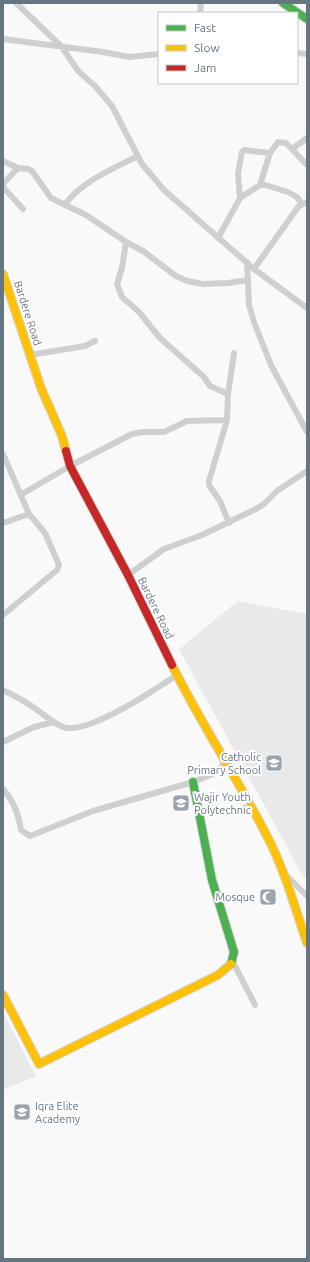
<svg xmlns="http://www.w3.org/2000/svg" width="310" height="1262" font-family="Ubuntu,sans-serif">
  <rect width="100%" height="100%" fill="#f9f9f9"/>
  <path fill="#e8e9e9" d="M238,601L307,614V877L304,878L179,649Z
    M3,1012L36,1076L3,1090Z"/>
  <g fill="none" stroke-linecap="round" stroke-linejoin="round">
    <g stroke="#d5d6d7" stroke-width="10">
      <path id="fast" d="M283,3L307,19
        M193,782L212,880L234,952L231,964"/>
    </g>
    <g stroke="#d5d6d7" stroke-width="10">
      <path id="slow" d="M3,274L41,388L62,436L66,451
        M172,665C201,724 238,779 268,838C285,871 295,908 307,943
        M3,995L39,1064L218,975L231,964"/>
    </g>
    <g stroke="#d5d6d7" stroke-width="10">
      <path id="jam" d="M66,451L70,466L128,575L172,665"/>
    </g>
    <path stroke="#cecfd0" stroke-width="6" d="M16,3L61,46L79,72L95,86L112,106L142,164L164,190L254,269L307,308
      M200,13L201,3
      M3,39L103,52L129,57L159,54
      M297,53L307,54
      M292,149L307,138
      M3,161L18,168L28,169L32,171L51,198L86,215L126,242L143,251L176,276L187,281L203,284L228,283L248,280
      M3,184L18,168
      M260,185L270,153L278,142L286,143L307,165
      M3,187L23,209
      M240,198L260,185H265L288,192L297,197L302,204
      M65,204C83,181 112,169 138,156
      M218,238L240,198L238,173L242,152L244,150L270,153
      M126,242L122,268L117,284L122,297L139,312L160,338L204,377L210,386L228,394
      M247,262L249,305L254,322L271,365L307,432
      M254,269L298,207L307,202
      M30,355L85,346L95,341
      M3,454L29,514L45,533L59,565L57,570L3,615
      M22,494L70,466L132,434L143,432H164L187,421L227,420
      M3,523L29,514
      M229,523L220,501L209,485V481L227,420L228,394L234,353
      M128,575L164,549L202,535L256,509L264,504L277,491L307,471
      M3,690C15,696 27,702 37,710C45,715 53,723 63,727C87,736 156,689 177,675
      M3,742L34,727L54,722
      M3,789C14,802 18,813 21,830L30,836L93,811L193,782L215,773L226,762
      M284,873L307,896
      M233,962L255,1005"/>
    <use href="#fast" stroke="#4caf50" stroke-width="8"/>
    <use href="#slow" stroke="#ffc107" stroke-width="8"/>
    <use href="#jam" stroke="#c62828" stroke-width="8"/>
  </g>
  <defs>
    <g id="school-square" transform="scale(0.9)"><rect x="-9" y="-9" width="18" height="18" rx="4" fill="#99a4ac" stroke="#fff"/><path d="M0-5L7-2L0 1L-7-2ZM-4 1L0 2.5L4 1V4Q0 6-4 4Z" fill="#fff"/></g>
    <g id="university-square" transform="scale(0.9)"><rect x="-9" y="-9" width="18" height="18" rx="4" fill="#99a4ac" stroke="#fff"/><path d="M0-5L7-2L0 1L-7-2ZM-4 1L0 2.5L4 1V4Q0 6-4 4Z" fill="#fff"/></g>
    <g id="mosque-square" transform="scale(0.9)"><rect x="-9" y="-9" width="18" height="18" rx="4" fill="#99a4ac" stroke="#fff"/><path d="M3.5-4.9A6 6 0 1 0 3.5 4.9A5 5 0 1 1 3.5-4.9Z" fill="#fff"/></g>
  </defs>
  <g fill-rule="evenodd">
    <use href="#school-square" x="274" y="763"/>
    <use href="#university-square" x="181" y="803"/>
    <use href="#mosque-square" x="268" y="897"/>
    <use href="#school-square" x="22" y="1112"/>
  </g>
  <g text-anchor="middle" stroke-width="4" stroke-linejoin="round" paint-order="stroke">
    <g font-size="11" fill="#657683" stroke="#fff">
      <text transform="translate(28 313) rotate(72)" y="4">Bardere Road</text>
      <text transform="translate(156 608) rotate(64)" y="4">Bardere Road</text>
    </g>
    <g font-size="11" fill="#657683" stroke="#fff" text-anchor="end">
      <text x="261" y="761">Catholic<tspan x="261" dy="13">Primary School</tspan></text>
      <text x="194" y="801" text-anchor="start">Wajir Youth<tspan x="194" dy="13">Polytechnic</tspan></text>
      <text x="255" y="901">Mosque</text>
      <text x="35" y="1110" text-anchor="start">Iqra Elite<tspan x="35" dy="13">Academy</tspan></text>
    </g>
  </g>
  <rect width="310" height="1262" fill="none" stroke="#657683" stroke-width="8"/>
  <rect x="158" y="12" width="140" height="72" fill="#ffffff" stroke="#c1c8cd"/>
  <rect x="166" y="25" width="20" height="6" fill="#4caf50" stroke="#c1c8cd"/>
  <text x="194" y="32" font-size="12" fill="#657683">Fast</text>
  <rect x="166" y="45" width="20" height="6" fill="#ffc107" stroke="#c1c8cd"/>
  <text x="194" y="52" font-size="12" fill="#657683">Slow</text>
  <rect x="166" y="65" width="20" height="6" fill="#c62828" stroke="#c1c8cd"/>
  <text x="194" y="72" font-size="12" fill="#657683">Jam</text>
</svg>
